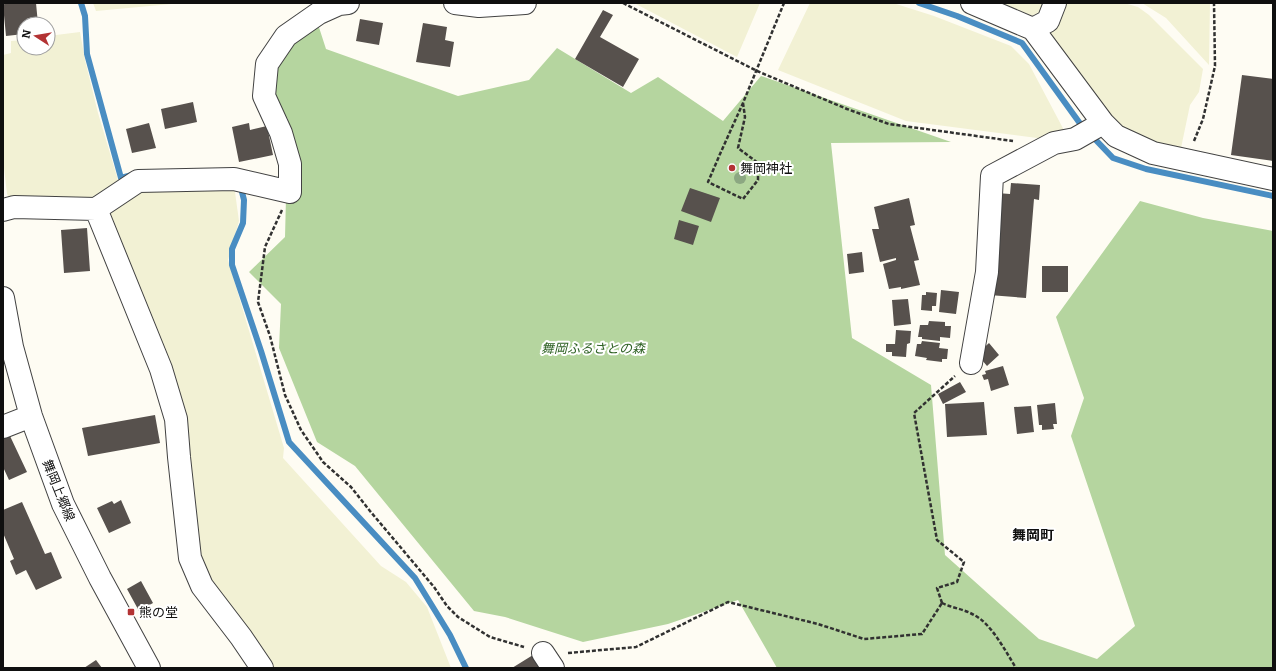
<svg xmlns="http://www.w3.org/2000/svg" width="1276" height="671" font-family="Bitter,'Noto Sans JP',serif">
  <rect width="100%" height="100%" fill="#fefcf3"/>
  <path fill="#f2f1d4" d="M93,3H182L96,11Z
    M634,3H760L737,57Z
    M810,3H893L934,16L1011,46L1029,64L1066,134L1045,139L906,121L778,70Z
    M1002,3H1044L1040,12L1032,16Z
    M1060,3H1124L1138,7L1149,15L1203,69L1199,92L1190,105L1181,148L1163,145L1125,130L1104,110L1049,31Z
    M1142,3H1210L1209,65L1166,18Z
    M80,32L85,60L98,113L118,180L117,185L82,202L10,199L7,194L3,159V55L11,53V41L24,40V48H48V36Z
    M234,185L239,221L228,260L284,448L283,458L381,566L406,582L427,607L451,668H272L201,574L193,490L106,214L137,188Z"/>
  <path fill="#b5d59f" d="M315,15L326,49L458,96L529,80L557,48L631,93L658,77L723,121L761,76L951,142L831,143L852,338L931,385L945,555L1039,639L1097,659L1135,626L1071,436L1084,398L1056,317L1140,201L1203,218L1273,231V668H777L738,600L668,624L583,642L505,617L474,611L355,466L317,442L279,348L281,304L249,272L285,237L288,119L254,89Z"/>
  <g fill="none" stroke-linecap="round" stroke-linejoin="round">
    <path stroke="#498dc2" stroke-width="6" d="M81,3L85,16L87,54L121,178L132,175
      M919,3L957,16L1022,43L1084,129
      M1091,135L1113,158L1146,169L1273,196
      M240,184L244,200L243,223L232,249V265L261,351L289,442L415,578L450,635L466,668"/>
  </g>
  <path fill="#57514d" d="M6,3H36L38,24H24V34L6,36L3,5Z
    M603,10L613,15L600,37L639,59L623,87L575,59Z
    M360,19L383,23L379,45L356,41Z
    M423,23L447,27L445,40L454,42L450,67L416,62Z
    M1242,75L1273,79V161L1231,155Z
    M193,102L197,122L165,129L161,109Z
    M149,123L156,148L132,153L126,129Z
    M249,123L250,130L267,126L273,155L239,162L232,127Z
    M1011,183L1040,185L1039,200L1034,199L1026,298L989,295L997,193L1010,194Z
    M690,188L720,198L711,222L681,211Z
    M909,198L915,225L910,226L919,260L914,261L920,285L901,289V287L889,289L883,264L896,260V258L880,262L872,229H879L874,207Z
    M679,220L699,226L693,245L674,239Z
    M87,228L90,271L64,273L61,230Z
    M862,252L864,272L849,274L847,254Z
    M1042,266H1068V292H1042Z
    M941,290L959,292L956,314L939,312Z
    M926,292L937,293L936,306H932V311L921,310L922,295H926Z
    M908,299L911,324L894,326L892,300Z
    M929,321L945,322V326H951L950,338L940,337V341L922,339V337H918L920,325H928Z
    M896,330L911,331L910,343L907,344L906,357L892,356V352H886V344H895Z
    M922,341L940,343L939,348L948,349L947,359H942V362L926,360L927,358L915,356L917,344H921Z
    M989,343L999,355L987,366L977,354Z
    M1003,366L1009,385L991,391L988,379L984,380L982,375L986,374L985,371Z
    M960,382L966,392L943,404L938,394Z
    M984,402L987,435L947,437L945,404Z
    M1055,403L1057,424H1053L1054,429L1042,430V425H1039L1037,405Z
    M1031,406L1034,432L1017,434L1014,407Z
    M155,415L160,443L88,456L82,428Z
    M10,436L27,472L9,480L3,467V439Z
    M121,500L131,523L109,533L97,508L112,501L114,504Z
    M22,502L45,554L51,552L62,578L36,590L26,570L16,575L10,561L14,559L3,533V510Z
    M141,581L153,603L139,611L127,589Z
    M533,655L541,668H512Z
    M96,660L102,668H84Z"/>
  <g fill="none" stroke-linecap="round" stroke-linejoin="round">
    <g stroke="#424242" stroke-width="24">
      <path id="minor" d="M455,3L479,6L525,3
        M972,3L1033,29L1103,123L1116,136L1153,153L1273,179
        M1033,29L1048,21L1055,3
        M96,209L138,181L234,179L290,192V164L281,133L264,96L267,64L286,36L319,13L339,4L348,3
        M3,210L14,207L96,209L161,369L176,419L179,457L190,558L202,586L241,637L262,668
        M3,298L12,347L31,416L63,504L100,578L149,668
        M971,363L987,272L992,176L1054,143L1075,139L1103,123
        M3,427L31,416
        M543,653L553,668"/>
    </g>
    <path stroke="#313131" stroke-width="2.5" stroke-dasharray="4 2" stroke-linecap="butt" d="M623,3L757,71L847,109L889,124L1013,141
      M743,103L745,117L738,148L758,163V180L743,199L708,182L720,154L743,103L784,3
      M1194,141L1203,119L1215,66L1214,3
      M282,210L265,247L258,302L270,336L285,395L301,430L323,462L351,487L370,511L434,587L447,606L458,617L490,637L524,647
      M942,603L937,588L957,582L964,562L937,540L914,413L955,376
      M942,603C952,608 964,609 974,615C991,623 1006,652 1016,668
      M568,653L636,647L728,602L818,624L864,639L922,634L942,603"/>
    <use href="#minor" stroke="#fff" stroke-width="22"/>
  </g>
  <circle fill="#8ca782" cx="740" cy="178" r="6"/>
  <g fill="#b33334" stroke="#fff" stroke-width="1.5">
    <circle cx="732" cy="168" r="4"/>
    <rect x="127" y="608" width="8" height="8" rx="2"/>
  </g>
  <g text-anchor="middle" stroke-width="4" stroke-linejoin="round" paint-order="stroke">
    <g font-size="13" fill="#0f0f0f" stroke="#fff" text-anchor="start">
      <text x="740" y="173">舞岡神社</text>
      <text x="139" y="617">熊の堂</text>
    </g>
    <g font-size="13" font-style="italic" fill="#2f6225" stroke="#fff">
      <text x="593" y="353">舞岡ふるさとの森</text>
    </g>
    <g font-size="13" fill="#0f0f0f" stroke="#fff">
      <text transform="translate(59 490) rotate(68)" y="5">舞岡上郷線</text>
    </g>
    <g font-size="14" font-weight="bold" fill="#0f0f0f" stroke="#fff">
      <text x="1033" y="540">舞岡町</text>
    </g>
  </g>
  <rect width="1276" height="671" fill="none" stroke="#0f0f0f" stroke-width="8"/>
  <g transform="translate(36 36) rotate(282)"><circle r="19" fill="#ffffff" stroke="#9f9f9f"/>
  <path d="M0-3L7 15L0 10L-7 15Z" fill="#b33334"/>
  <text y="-6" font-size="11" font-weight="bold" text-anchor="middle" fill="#0f0f0f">N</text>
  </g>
</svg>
